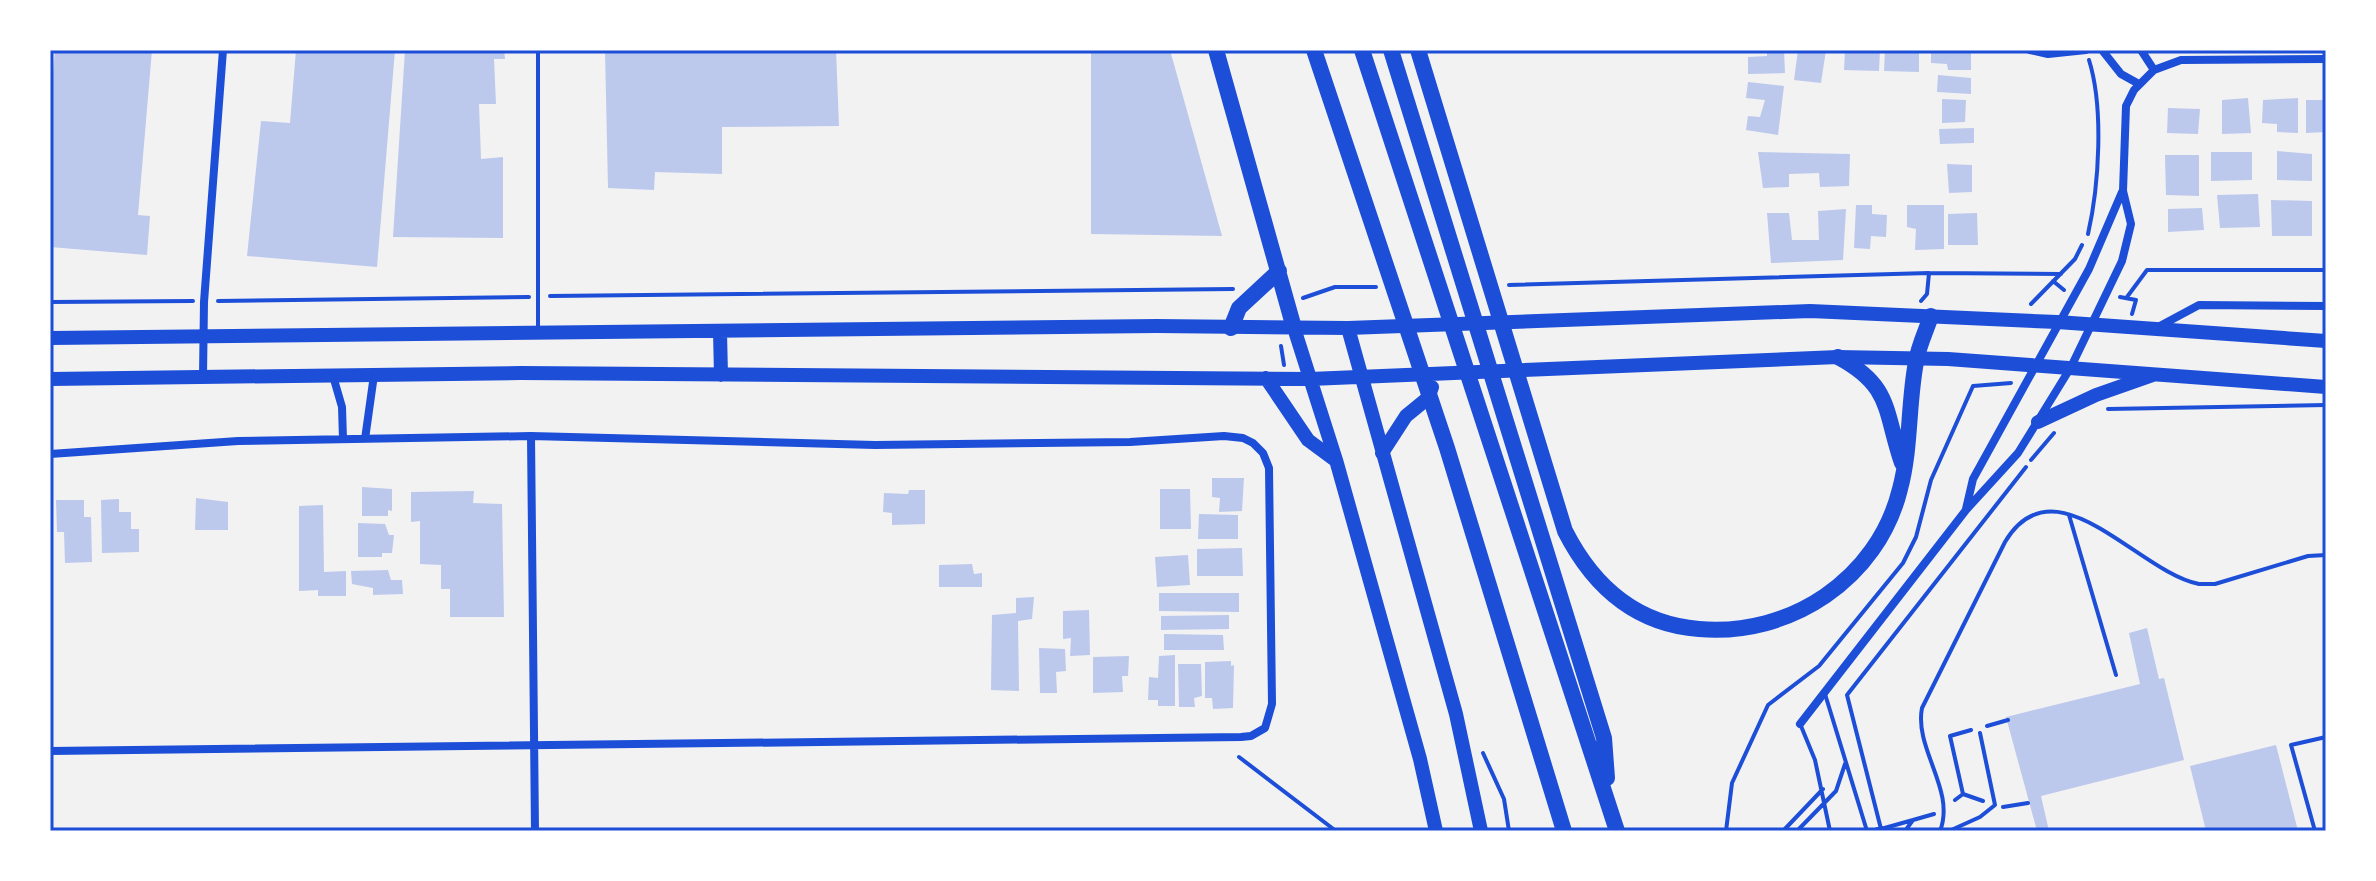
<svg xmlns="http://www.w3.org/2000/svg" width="2376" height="881" font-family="'Sofia Sans Condensed',sans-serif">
  <rect width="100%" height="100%" fill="#f2f2f2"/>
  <path fill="#bdc9ec" d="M55,50H152L138,215L150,216L147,255L50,247V106Z
    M296,50H395L377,267L247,256L261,121L290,123Z
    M405,50H504L505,59H494L496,104H479L481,159L503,157V238L393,237Z
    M605,50H836L839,126L722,127V174L655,172L654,190L608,188Z
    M1091,50H1170L1222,236L1091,234Z
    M1767,50H1784L1785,73L1748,74V57L1767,56Z
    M1798,50H1826L1821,83L1794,80Z
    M1845,50H1880L1879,71L1844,70Z
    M1885,50H1919V72L1884,71Z
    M1931,50H1971V70H1948L1947,64L1931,63Z
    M1938,75L1971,78V94L1937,92Z
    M1748,82L1784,86L1778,135L1746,130L1748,116L1760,117L1765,100L1746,98Z
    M2248,98L2251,133L2222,134V100Z
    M2298,98V133L2277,132V124L2262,123L2263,100Z
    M1942,99L1966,100L1965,122L1942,123Z
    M2306,100H2326V132L2306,133Z
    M2168,108L2200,109L2198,134L2167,133Z
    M1974,128V143L1940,144L1939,129Z
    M2277,151L2312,154V181L2277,180Z
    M1758,152L1850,154L1849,186L1820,187L1819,173L1789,174V187L1763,188Z
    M2211,152H2252V180L2211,181Z
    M2165,155H2199V196L2166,195Z
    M1947,164L1972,165V192L1949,193Z
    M2258,194L2260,227L2220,228L2217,195Z
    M2271,200L2312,201V236H2272Z
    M1856,205H1872V214L1887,215L1886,237L1871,236L1870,249L1854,248Z
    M1907,205H1944V249L1915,250L1916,229L1907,227Z
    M2202,208L2204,230L2168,232V209Z
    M1846,209L1843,260L1771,263L1767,213H1789L1792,240H1819L1818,211Z
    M1977,213L1978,245H1948V214Z
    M1212,478H1244L1242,511L1219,512L1220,498L1212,497Z
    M362,487L392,489V511L388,510V516H362Z
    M1160,489H1190L1191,529H1160Z
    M909,490H925V524L892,525V513L883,512L884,493L908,494Z
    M474,491L473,503L502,504L504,617H450V589H441V565L420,564V521L411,522V492Z
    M196,498L228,502V530H195Z
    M119,499V512H131V529H139V552L102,553L101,500Z
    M56,500H84V517H91L92,562L65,563L64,532H57Z
    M323,505L324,572L346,571V596H318V590L299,591V506Z
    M1199,514L1238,515V539H1198Z
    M358,523L385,524L389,535H394L392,553H382V557H358Z
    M1242,548L1243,576H1197V549Z
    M1188,555L1190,585L1157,587L1155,557Z
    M972,564L974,574L982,573V587H939V565Z
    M388,570L391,580H402L403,594L373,595V588L352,584L351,571Z
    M1159,593H1239V612L1159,611Z
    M1034,597L1032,619L1018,621L1019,691L991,690L992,615L1016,613V598Z
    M1089,610L1090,655L1070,656L1071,638L1063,639V611Z
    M1229,615V629L1161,630V616Z
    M2147,628L2159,679L2164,678L2184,760L2041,796L2049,831H2037L2006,717L2140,684L2129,633Z
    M1164,634L1223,635L1224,650H1164Z
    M1039,648L1065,649L1066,671L1056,672L1057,693H1040Z
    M1175,655V706H1158V700H1148L1149,677L1158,678L1159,656Z
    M1129,656L1128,676H1122L1123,692L1093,693V657Z
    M1231,661V666L1234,665L1233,708L1213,709L1212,698H1205V662Z
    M1178,664H1201L1202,696L1194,698L1195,707H1179Z
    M2276,745L2298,831H2206L2190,766Z"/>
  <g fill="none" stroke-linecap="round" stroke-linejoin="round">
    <path stroke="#1d4ed8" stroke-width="4" d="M2088,234C2099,186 2104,108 2089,60
      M1929,273L2061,274
      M2053,281L2064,290
      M1509,285L1929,273L1927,294L1921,301
      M550,296L1233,289
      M2120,297L2136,300L2132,314
      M2127,297L2147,270H2326
      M1303,298L1335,287H1376
      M218,301L529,297
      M50,302L193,301
      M2031,304L2075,259L2082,245
      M1281,346L1284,365
      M2108,409L2326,405
      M2031,460L2054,433
      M1987,726L2008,720
      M1483,753L1504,799L1509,831
      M1239,757L1336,831
      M1963,794L1950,736L1971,730
      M1955,800L1963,794L1983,801
      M2003,807L2028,803
      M1913,820L1934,814
      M1877,829H1881L1847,695L2026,467
      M1881,829L1913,820L1905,831
      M1726,831L1732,783L1768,705L1819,666L1903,563L1916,537L1931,480L1973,386L2011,383"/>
    <path stroke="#1d4ed8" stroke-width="4" d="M538,328V50
      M2069,515L2116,675
      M1825,694L1867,831
      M1801,726L1815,760L1830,831
      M1783,831L1823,789
      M1797,831L1836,791L1845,764
      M1940,831C1956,790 1914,749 1922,708L2005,542C2055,458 2139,573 2199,584H2215L2308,556L2326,555
      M1949,831L1980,817L1995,805L1980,733
      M2315,831L2291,745L2326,737"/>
    <path stroke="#1d4ed8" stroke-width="8" d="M2030,50L2048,54L2086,50
      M2102,50L2121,74L2139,84
      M2141,50L2154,70
      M2158,327L2199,305L2326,306
      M203,376L204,302L223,50
      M333,376L342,407L343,439
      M531,436L535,831
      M365,439L374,375
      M50,454L238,441L531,436L875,445L1130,442L1224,436L1243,438L1253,443L1263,453L1269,468L1272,704L1265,728L1251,736L1241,737L50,751
      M1966,509L1973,479L2089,269L2122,192
      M1800,724L1966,510L2018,453L2071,367L2122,261L2131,224L2123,191L2126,106L2134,90L2154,70L2181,60L2326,59"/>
    <path stroke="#1d4ed8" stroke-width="14" d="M1294,328L1336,460L1420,759L1436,831
      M1348,328L1456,714L1481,831
      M720,332L721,375
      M50,338L1157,326L1348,328L1810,311L2057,322L2326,341
      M1266,378L1308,440L1335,460
      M50,379L520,373L1310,379L1838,357L1948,359L2326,387
      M2038,422L2096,395L2153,375
      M1382,453L1406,416L1428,398L1432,387"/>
    <path stroke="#1d4ed8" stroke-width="16" d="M1216,50L1294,328
      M1314,50L1447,448L1564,831
      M1362,50L1617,831
      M1391,50L1604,738L1607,778
      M1418,50L1565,531C1593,586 1635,624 1699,629C1790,637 1878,579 1900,489C1911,448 1908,404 1916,362C1918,347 1926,331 1931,316
      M1231,328L1239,308L1279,271
      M1838,357C1892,386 1884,410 1902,463"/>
  </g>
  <rect width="2376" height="881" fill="none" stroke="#ffffff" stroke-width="104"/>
  <rect x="52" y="52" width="2272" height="777" fill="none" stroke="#1d4ed8" stroke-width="3"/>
</svg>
